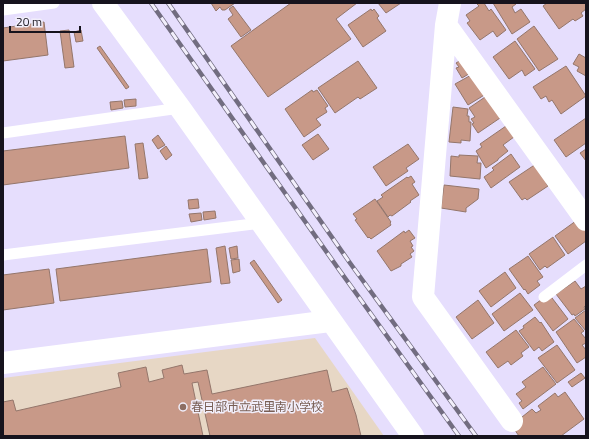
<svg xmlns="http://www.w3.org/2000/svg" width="589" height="439" font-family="'Titillium Web','Noto Sans JP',sans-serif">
  <rect width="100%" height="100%" fill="#e6defd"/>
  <path fill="#e7d7c5" d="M315,338L384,436H3V378Z"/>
  <path fill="#c89988" stroke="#94766b" d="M211,3H235L225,10H222L220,7L216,11Z
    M291,3H357L336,19L351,39L268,97L231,46Z
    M378,3H401L386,13Z
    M476,3H484L489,11L491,9L506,30L497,37L493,31L480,40L467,23L470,21L466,15L479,6Z
    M493,3H515L516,4L512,7L515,13L521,9L530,22L512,34Z
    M547,3H586V9L581,13L583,16L575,21L573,19L559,29L543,6Z
    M233,6L251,30L241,37L228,19L233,15L229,9Z
    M371,9L372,11L374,9L379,16L377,18L386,31L363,47L348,25Z
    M44,22L48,55L3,61V28Z
    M534,26L558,59L539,71L517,39Z
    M69,30L74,67L65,68L60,31Z
    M81,30L83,41L76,42L74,32Z
    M515,41L535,69L525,76L522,70L509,79L493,57Z
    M100,46L129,87L126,89L97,48Z
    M579,54L586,58V76L577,71L579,67L573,64Z
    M463,59L472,72L462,78L456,68L459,67L456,63Z
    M358,61L377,88L360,99L358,97L335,113L318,88Z
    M566,66L586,96L561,114L552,100L549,102L546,96L541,99L533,87Z
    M473,74L486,94L468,105L455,84Z
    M312,90L313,92L317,90L328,106L325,108L327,112L316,119L321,125L304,137L285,109Z
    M488,95L503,116L478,133L472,124L474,123L471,119L475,117L469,108Z
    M136,99V106L125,107L124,100Z
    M122,101L123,108L111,110L110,102Z
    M453,107L468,109L467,116H469V122H471L470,141L461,140V143L449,142Z
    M586,118V143L566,157L554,140Z
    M506,126L514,137L503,145L508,151L498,159V160L486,168L476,151L482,147L480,144Z
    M318,134L329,149L313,160L302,145Z
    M158,135L165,145L158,149L152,140Z
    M125,136L129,168L3,185V151Z
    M143,143L148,178L139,179L135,144Z
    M408,144L419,159L406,168L408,171L386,186L373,167Z
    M166,146L172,155L166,160L160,151Z
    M586,149V161L580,153Z
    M511,154L520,167L491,188L484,177L494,170L492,168Z
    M459,155L478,156L477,163H481L480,179L450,176L451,156L459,157Z
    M536,164L548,182L546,183L548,186L527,200L525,198L522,200L509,182Z
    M411,176L415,182L412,184L419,195L410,201L411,202L392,216L390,215L388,217L377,201L383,197L381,195L407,177L408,178Z
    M444,185L479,189L478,199L466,208V212L441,208Z
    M198,199L199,208L189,209L188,200Z
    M375,199L391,222L390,223L391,225L371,239L369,237L368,238L355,220L357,219L353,214Z
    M215,211L216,218L204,220L203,212Z
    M201,213L202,220L191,222L189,214Z
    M580,218L586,227V241L568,254L555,236Z
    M409,230L415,238L410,241L413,246L411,247L414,251L410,254L412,257L401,264V266L391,271L377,251L404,231L405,233Z
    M553,237L565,255L547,268L545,266L540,270L529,254Z
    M225,246L230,283L221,284L216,248Z
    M237,246L238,258L231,259L229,248Z
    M207,249L211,282L60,301L56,269Z
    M528,256L543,277L537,281L540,285L528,294L525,289L524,290L509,269Z
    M239,259L240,271L233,273L231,260Z
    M254,260L282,300L278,303L250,263Z
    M49,269L54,303L3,310V275Z
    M505,272L516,288L491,307L479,291Z
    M575,281L581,289L586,286V305L584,307L585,309L575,316L574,314L572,315L556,294Z
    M520,293L533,310L504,331L492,314Z
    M549,294L568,319L553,331L534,305Z
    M478,300L494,323L472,339L456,317Z
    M586,310V331L575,318Z
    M535,317L540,323L541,322L554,342L542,351L539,347L534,351L519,331L524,328L523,326Z
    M574,319L584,331L581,333L586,339V343L582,345L586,350V357L577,363L556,332Z
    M516,330L529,347L521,353L523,356L511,365L508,361L498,368L486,352Z
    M557,345L575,370L557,383L538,358Z
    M182,365L184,374L207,370L212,394L327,370L332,392L347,388L356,415L361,436H210L198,382L192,383L203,436H3V402L13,400L16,411L121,387L118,373L146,367L149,382L164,378L162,370Z
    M543,367L556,384L523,409L519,403L522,401L516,394L526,387L522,382Z
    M581,373L585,378L572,387L568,382Z
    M565,392L584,419L561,436H519L514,429L517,421L532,409L536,413L541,410L538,406L555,393L558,397Z"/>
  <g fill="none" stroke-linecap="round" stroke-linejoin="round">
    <path stroke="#fff" stroke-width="11" d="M3,10L54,3
      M3,133L180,108
      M3,255L261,223
      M544,297L586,265"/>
    <path stroke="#fff" stroke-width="22" d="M103,3L180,108L413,436
      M450,3L446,25L586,220
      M446,25L423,297L512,421
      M3,363L330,321"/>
    <g stroke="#726d80" stroke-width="4.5">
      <path id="rail" d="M151,3L340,271L459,436
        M168,3L350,263L476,436"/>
    </g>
    <use href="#rail" stroke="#f2effb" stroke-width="3" stroke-dasharray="9" stroke-linecap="butt"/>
  </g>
  <circle fill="#8d6e63" stroke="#f2effb" stroke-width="1.5" cx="183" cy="407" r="4"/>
  <g text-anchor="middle" stroke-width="3" stroke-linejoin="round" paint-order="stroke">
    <g font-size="12" fill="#785e54" stroke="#f2effb" text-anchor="start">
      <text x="191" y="411">春日部市立武里南小学校</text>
    </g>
  </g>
  <rect width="589" height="439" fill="none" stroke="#16131d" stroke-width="8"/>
  <path d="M10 26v6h70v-6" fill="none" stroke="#16131d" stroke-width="2"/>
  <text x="16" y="26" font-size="12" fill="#16131d" stroke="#f2effb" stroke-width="3" paint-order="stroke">20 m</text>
</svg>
